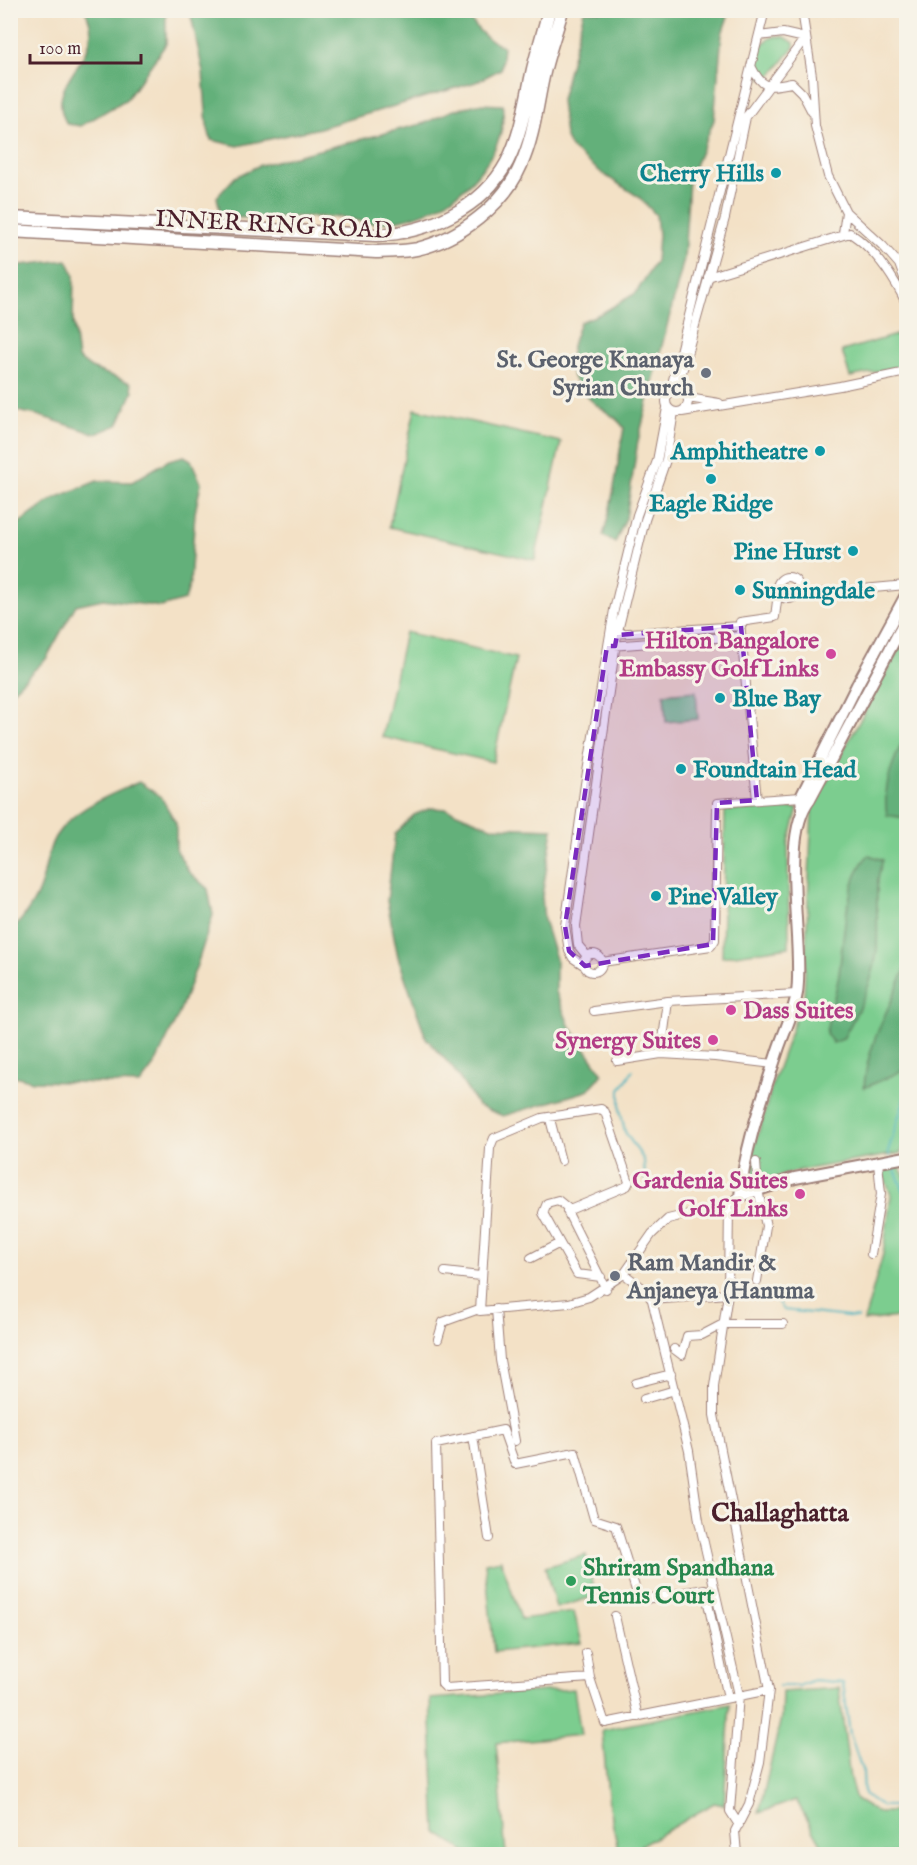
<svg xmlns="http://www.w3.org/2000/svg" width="917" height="1865" font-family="'IM FELL English',serif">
  <rect width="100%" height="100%" fill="#f7f3e8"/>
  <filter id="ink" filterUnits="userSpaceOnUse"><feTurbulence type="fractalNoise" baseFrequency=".0167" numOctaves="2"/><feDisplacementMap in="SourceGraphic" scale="12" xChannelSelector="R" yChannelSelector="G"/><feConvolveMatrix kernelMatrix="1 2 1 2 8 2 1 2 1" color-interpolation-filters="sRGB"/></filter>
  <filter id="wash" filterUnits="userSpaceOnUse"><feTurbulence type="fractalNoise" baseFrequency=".008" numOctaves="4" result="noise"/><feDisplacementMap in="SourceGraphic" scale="24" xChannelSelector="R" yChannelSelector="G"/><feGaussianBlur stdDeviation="1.35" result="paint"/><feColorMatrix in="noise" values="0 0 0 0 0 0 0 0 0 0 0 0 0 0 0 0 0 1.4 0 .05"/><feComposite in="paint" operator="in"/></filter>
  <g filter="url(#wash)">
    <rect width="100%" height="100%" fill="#f3e1c6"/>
    <path fill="#7bcd8f" stroke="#62765d" stroke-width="1.5" d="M776,36L785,37L794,43V47L771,76L762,78C748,64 758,41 776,36Z
      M906,332V366L850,377L842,351Z
      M415,409L561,442L535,560L389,527Z
      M405,632L516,658L493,762L382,737Z
      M906,636V1133L901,1153L801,1170L754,1184L751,1158L775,1076L804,995L812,808Z
      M696,691L698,719L666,722L664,694Z
      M798,808L788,845L789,947L722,957L725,810Z
      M899,1166L906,1179V1316L864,1321L883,1254L891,1195L882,1171Z
      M586,1555L596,1596L556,1608L545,1567Z
      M501,1560L521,1619L574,1612L582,1643L494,1652L485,1563Z
      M839,1688L850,1779L856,1800L876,1812H906V1854H827L796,1800L759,1813L781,1718L782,1692Z
      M574,1689L581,1735L496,1743L506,1854H469L436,1832L430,1699Z
      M730,1704L724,1805L714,1803L627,1854H619L609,1807L602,1730Z"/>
    <path fill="#64b07a" stroke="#576852" stroke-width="1.5" d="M85,11H166V44L127,99L81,126L67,124C40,79 111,59 85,11Z
      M190,11H465C475,27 485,40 503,46L501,69L476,82L320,128L238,146L211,140L207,125L203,72Z
      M584,11H730L722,34L714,120L689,180L684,259L638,441L626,518L615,543L603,536C614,501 617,464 624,428C616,415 604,412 593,402C562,375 567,357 580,322L602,313L636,293L656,261L658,235L656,215L639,197L603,174L571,148L565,136L561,100Z
      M477,104L503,105C505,130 497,149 482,169C456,204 414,223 370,223C360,223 349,217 339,217C302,216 265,217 228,218L220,211L217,197L235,177L260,165L425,123L451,111Z
      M67,260L74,275L73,321L78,358L91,368L131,383L133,392L118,425L96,434L37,415L11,410V266Z
      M184,456L191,460L201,483L195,513L190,583L185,600L161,607L103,599L76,605L46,659L11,692V529L53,499L97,481L132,482L169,460Z
      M906,735V818L887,815C882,787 893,760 906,735Z
      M139,782L161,797L176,823V849L189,872L208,889L213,915L197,965L178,1016L155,1064L140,1084L33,1081L11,1075V932C22,919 33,906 39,890C46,873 46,852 55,837C74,807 109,796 139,782Z
      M431,808L447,809L491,827L553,829L542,896L544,920L556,959V992L569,1025L603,1074L587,1091L503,1116L478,1106L452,1067L426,1038L398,957L387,901L395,834L414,815Z
      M869,855L883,860C871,891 881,925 876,957C872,986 856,1014 843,1039L833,1043L826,1033C829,1013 836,994 839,974C843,945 846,874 869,855Z
      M906,966V1069L864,1088C866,1045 891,1006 906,966Z"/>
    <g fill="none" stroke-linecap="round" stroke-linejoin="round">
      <path stroke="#42b1bd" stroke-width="2" d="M633,1070L620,1090V1109L625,1132L644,1160L645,1180
        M890,1157L888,1151L906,1094
        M892,1163L906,1196
        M732,1297H764L778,1302L783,1310L858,1318
        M779,1686H798L814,1680L843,1683L850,1734L863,1773L864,1794L882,1806H906"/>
    </g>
  </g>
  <g filter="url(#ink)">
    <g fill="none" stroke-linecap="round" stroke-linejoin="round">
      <g stroke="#9e8078" stroke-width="10">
        <path id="street" d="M802,10L812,76L815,126L828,176L846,212L883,246L899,264L906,283
          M751,66C763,90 768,87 792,83L802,93L812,112
          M843,233L846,212
          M708,277L850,233C876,250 893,276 906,303
          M666 401a11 11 0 1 1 22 0a11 11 0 1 1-22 0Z
          M677,390L725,218L746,117L805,38L783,33L759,36
          M670,392L765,10
          M688,398L719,403
          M682,412L840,386L906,372
          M777 588a11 11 0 1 1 22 0a11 11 0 1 1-22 0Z
          M798,595L906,585
          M613,634L741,626
          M611,646L741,636
          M760,800H757L740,622L775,617L778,593
          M584 963a9 9 0 1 1 18 0a9 9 0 1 1-18 0Z
          M587,956L578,945L576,926L617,635L645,520L666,460L674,412
          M602,962L711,946L715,940L717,803L801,797
          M585,966L573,958L569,951L565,926L585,784L614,610L637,515L657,461L667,408
          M594,1011L668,1001L797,994
          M661,1054L668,1001
          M617,1061L661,1054L715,1057L773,1064
          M550,1119L561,1161
          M756,1162L758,1190L766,1226L757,1281
          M569,1209L558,1200L547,1203L543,1213L577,1274L601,1277
          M871,1254L881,1194L878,1163
          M531,1258L558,1244
          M445,1272L480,1276
          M624,1274L644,1289L652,1300L689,1451L699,1521L739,1695L730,1811L739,1825
          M606,1289L567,1211L627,1186L629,1182L605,1112L601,1109L542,1118L494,1138L490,1148L480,1311L569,1303L589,1297L624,1274L652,1234L668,1219L729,1204
          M652,1300L728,1294
          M496,1309L500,1360L515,1441
          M438,1339L443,1322L479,1309
          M674,1349L682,1355L687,1336L702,1335L723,1324H783
          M636,1383L671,1374
          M644,1399L675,1390
          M473,1436L489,1538
          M615,1616L638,1717
          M586,1653L590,1678
          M728,1698L705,1589L639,1600L616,1526L594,1519L575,1452L515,1464L503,1430L436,1444L442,1684L446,1688L590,1678L605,1723L769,1690
          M737,1854L735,1831L749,1804L760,1762L769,1690L714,1415V1386L728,1294L729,1204L740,1196"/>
      </g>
      <g stroke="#9e8078" stroke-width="14">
        <path id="secondary" d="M906,619L810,799C779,837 804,943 797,993C794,1012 784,1032 778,1050C763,1097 745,1146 740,1196L795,1178L906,1157
          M802,809L801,797L857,685L906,595"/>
      </g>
      <g stroke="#9e8078" stroke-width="15">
        <path id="primary" d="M10,218L376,235C427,233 482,209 507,162C522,133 526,100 533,69C538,49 544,30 549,10
          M10,231L376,252C389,251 403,252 417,249C459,239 504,205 521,165C535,134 537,100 545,68C550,48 557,29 562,10"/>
      </g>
      <use href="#street" stroke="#fff" stroke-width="8"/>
      <use href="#secondary" stroke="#fff" stroke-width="10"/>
      <use href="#primary" stroke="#fff" stroke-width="12"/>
    </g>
  </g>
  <path fill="#7b2cbf" fill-opacity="0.2" stroke="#7b2cbf" stroke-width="4.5" stroke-dasharray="12 8" stroke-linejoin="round" d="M741,626L757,800L717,803L713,944L585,966L569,951L565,926L607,646H615L617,635Z"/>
  <g fill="#0f9aa8" stroke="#f7f3e8" stroke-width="2">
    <circle cx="776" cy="173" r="6"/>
    <circle cx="820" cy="451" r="6"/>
    <circle cx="711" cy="479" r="6"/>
    <circle cx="853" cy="551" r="6"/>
    <circle cx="740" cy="590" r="6"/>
    <circle cx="720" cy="698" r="6"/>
    <circle cx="681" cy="769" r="6"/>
    <circle cx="656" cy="896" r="6"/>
  </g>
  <g fill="#6b7280" stroke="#f7f3e8" stroke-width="2">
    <circle cx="706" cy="373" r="6"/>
    <circle cx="615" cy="1276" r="6"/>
  </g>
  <g fill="#d1479c" stroke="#f7f3e8" stroke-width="2">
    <circle cx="831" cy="654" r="6"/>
    <circle cx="731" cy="1010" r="6"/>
    <circle cx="713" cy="1040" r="6"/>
    <circle cx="800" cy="1194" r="6"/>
  </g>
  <circle fill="#2e9e5b" stroke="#f7f3e8" stroke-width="2" cx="571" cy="1581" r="6"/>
  <g text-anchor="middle" stroke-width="6" stroke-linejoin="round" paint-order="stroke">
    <g font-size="24" font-weight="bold" fill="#0d838f" stroke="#f7f3e8" text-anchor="start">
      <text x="764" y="181" text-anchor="end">Cherry Hills</text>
      <text x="808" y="459" text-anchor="end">Amphitheatre</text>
      <text x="711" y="511" text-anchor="middle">Eagle Ridge</text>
      <text x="841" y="559" text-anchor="end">Pine Hurst</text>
      <text x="752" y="598">Sunningdale</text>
      <text x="732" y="706">Blue Bay</text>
      <text x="693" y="777">Foundtain Head</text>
      <text x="668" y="904">Pine Valley</text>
    </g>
    <g font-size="24" fill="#4a1f2b" stroke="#f7f3e8">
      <text transform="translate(274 224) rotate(3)" y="8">INNER RING ROAD</text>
    </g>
    <g font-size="24" font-weight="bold" fill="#5b616d" stroke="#f7f3e8" text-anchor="end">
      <text x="694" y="367">St. George Knanaya<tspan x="694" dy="28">Syrian Church</tspan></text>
      <text x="627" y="1270" text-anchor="start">Ram Mandir &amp;<tspan x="627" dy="28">Anjaneya (Hanuma</tspan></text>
    </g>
    <g font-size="24" font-weight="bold" fill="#b23c85" stroke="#f7f3e8" text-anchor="end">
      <text x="819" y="648">Hilton Bangalore<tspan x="819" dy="28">Embassy GolfLinks</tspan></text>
      <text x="743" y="1018" text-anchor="start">Dass Suites</text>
      <text x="701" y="1048">Synergy Suites</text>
      <text x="788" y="1188">Gardenia Suites<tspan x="788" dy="28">Golf Links</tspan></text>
    </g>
    <g font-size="24" font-weight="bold" fill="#27864d" stroke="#f7f3e8" text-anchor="start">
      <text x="583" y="1575">Shriram Spandhana<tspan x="583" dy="28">Tennis Court</tspan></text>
    </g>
    <g font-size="26" font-weight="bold" fill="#4a1f2b" stroke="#f7f3e8">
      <text x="780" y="1521">Challaghatta</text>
    </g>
  </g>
  <rect width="917" height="1865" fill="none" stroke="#f7f3e8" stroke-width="36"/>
  <path d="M30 54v9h111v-9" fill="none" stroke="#4a1f2b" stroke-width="3"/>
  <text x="39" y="54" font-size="18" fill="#4a1f2b" stroke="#f7f3e8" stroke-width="4.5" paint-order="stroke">100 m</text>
</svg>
